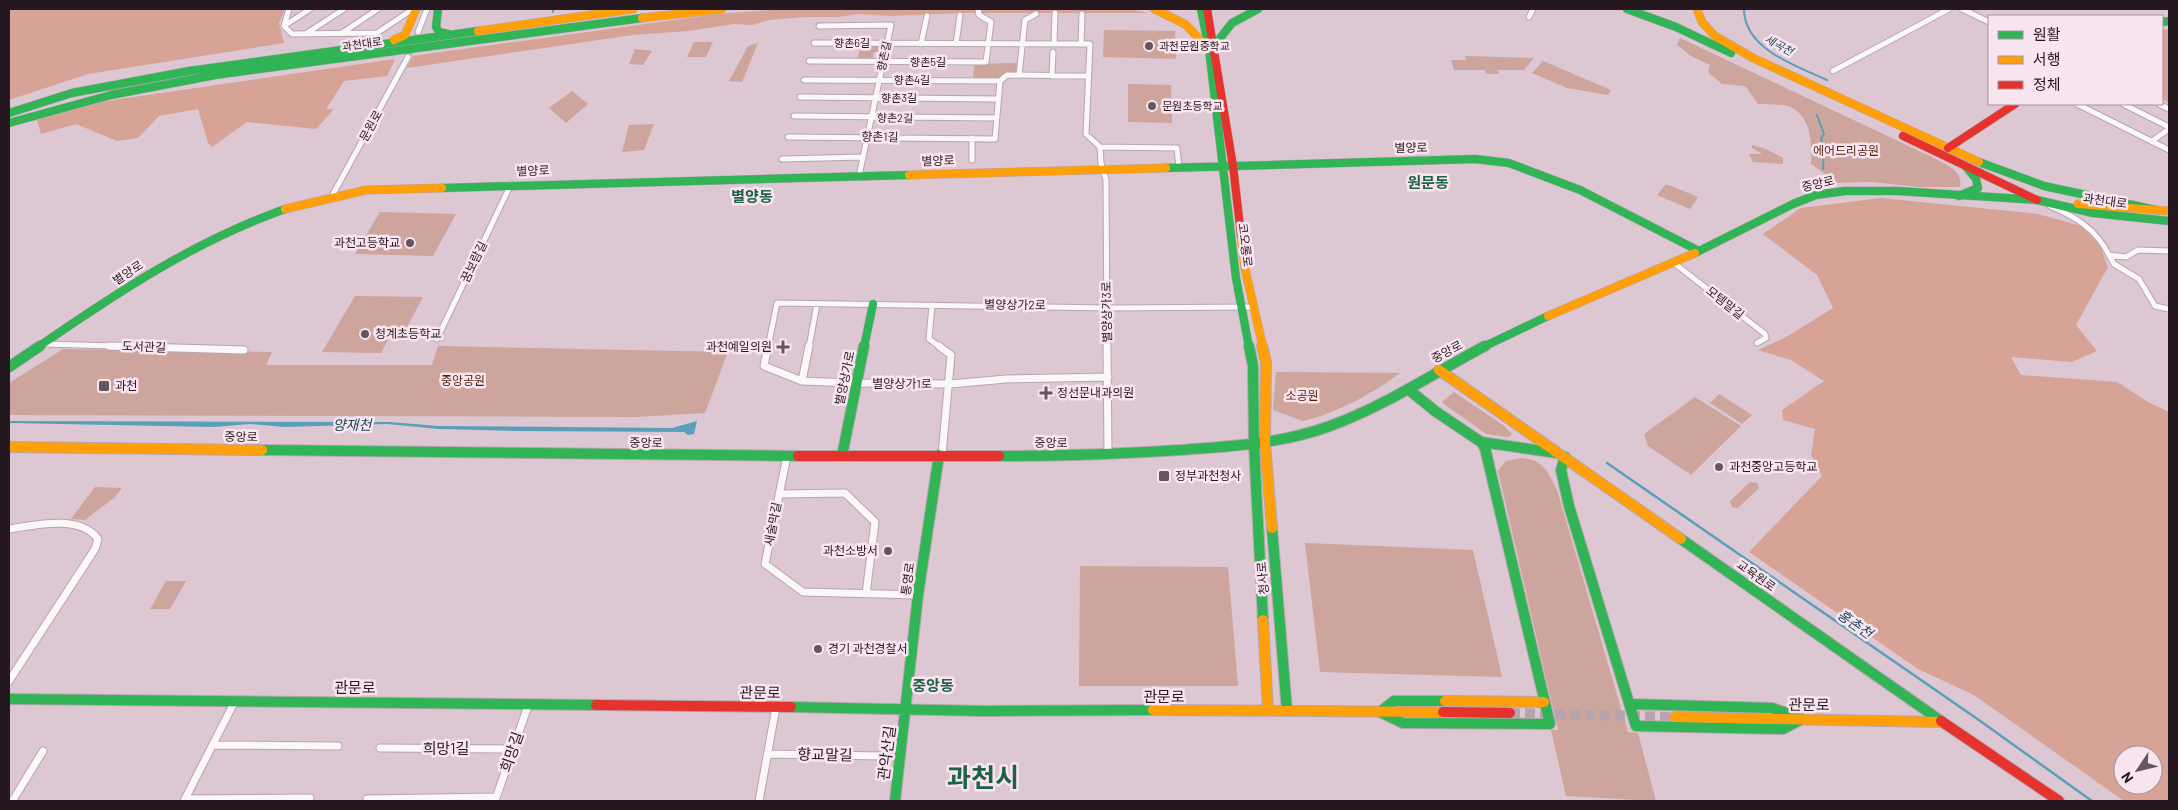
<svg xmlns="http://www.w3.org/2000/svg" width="2178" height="810" font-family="Barlow,'Noto Sans KR',sans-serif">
  <rect width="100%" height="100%" fill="#dcc7d2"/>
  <path fill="#cda59d" d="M1104,30L1175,31L1176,59L1103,57Z
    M1680,38L1936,159C1948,166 1963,171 1960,187H1919L1871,182L1832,183L1824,173L1811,164C1812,146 1812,118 1792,108C1784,103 1768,105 1758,104L1745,86L1722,84L1708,72L1710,65L1691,56L1677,45Z
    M694,42H713L706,57H687Z
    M758,43L742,82L729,81L748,46Z
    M861,45H886L885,52H874L872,61H857Z
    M635,49L652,51L643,65L629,64Z
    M1465,56L1534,58L1524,70H1498L1499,74H1486L1485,70H1488H1454L1451,60H1466Z
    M1543,61L1611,90L1608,95L1567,88L1532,73Z
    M1018,63L1017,73L999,80L973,79L974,64Z
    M1128,84L1171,85L1172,123L1128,122Z
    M572,91L588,104L566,123L549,108Z
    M654,124L644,150L622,152L629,125Z
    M1752,145L1766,149L1783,158V164L1753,162L1749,154H1762L1752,148Z
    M1666,184L1698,197L1690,209L1657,195Z
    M380,212L456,214L433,256L355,254Z
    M355,296L423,297L401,338H389L381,353L322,352Z
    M438,346L728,352L705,413L636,417L9,415V383L63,349L272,352L266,365H432Z
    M1276,372L1400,373C1372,394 1337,413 1303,421L1273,410Z
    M1454,392L1503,425L1512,434L1509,437L1486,434L1444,404L1442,402Z
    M1719,394L1752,415L1742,424L1710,403Z
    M1695,397L1741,426L1691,475L1648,446L1644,434Z
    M1521,458C1542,459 1548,471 1557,490L1628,732L1638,733L1656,801L1566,796L1551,730H1558L1498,471L1506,461Z
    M1750,482L1757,483L1759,488L1738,508L1732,507L1730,501Z
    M95,487L122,488L115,497L85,520L71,519Z
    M1305,543L1473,550L1502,677L1320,672Z
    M1080,566L1228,567L1238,686H1079Z
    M166,581H186L170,609H150Z"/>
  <path fill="#d6a396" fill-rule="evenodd" d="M9,9H285L279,23L284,43L88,74L9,100Z
    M785,9H1128L1148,13H964L890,16L858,14L837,17H804L769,20L752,25L734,24L688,31L633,35L407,68L413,56L717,14Z
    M2169,29V103L2162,99V30Z
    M395,59L387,76L344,81L326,109H334L316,129L247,122L212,147L208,143L198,109L159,116L138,138L117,141L76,124L41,134L37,120L106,101Z
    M1881,198L2038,214L2081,226L2100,245L2108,267L2076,325L2097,351L2072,362L2011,357L2021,375L2117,382L2148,402L2169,412V801H2124L1974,695L1918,669L1749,552L1822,476L1811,455L1815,429L1783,420L1782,410L1824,381L1791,360L1758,350L1786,337L1833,308L1817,275L1763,234L1801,208ZM2123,755H2153V785H2123Z"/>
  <path fill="#5a9fba" d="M9,421L390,422L439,426L672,428L697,421L694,434L688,435L684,432L518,431L439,429L387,424L284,427L250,424L214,427L9,423Z"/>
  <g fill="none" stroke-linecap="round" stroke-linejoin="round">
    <path stroke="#5a9fba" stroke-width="2" d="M553,9V12
      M1744,9C1744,49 1796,66 1827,80
      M1817,115L1824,134L1821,138L1824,149L1823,169"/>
    <path stroke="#5a9fba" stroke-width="2.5" d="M1607,463L1976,718L2092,801"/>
    <path stroke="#b7a4ae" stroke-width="5" stroke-dasharray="5 2.5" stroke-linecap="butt" d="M408,57L418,32"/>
    <path stroke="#b7a4ae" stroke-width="10" stroke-dasharray="10 5" stroke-linecap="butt" d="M1510,713L1675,717"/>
    <g stroke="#b6a6af" stroke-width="7">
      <path id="street-far1" d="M1962,9L1989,22
        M1529,17L1533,9
        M284,26L292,34L377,33L413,9
        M284,26L310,9
        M284,26L289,9
        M819,26L891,25L859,176
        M418,32L427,9
        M307,33L344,9
        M342,33L378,9
        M814,43L1090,44L1086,134L1100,147L1101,163L1106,180L1107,347
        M921,44L927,16
        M956,44L960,15
        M1054,44L1055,13
        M1081,44L1082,14
        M809,61L986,62L991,22L979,15L978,9
        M1833,71L1949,9
        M1019,75L1025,20L1036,14
        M1052,76L1053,52
        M804,80L1000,81L1007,75L1089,76
        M800,97L998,99
        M2077,104L2169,150
        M2123,104L2169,127
        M2159,104L2169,109
        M794,116L996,118
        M788,137L995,139L1000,81
        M972,138V160
        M2152,141L2169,129
        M1100,147L1177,148L1179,168
        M782,159L863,157
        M332,196L408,57
        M2050,206C2076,217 2096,229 2109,255L2126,257L2138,250L2169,251
        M2109,255L2114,264L2139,279L2155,306L2169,309
        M1674,263L1765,334L1766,338L1757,343
        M932,305L929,339L940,347
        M437,339L511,184
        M44,344L151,347
        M768,347L777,303L1107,308L1253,307
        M809,347L817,304"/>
    </g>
    <g stroke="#b6a6af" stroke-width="9">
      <path id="street" d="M109,346L244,350
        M768,346L764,366L802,381L851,383L950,384L1006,379L1108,377
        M939,346L951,355L942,455
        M1107,346L1108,455
        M802,381L809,346
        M787,456L765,564L803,592L918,595
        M779,494L845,493L875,522L866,594
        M9,529C35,525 80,514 98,539L95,549L9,681
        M213,745L338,746
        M380,748L513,749
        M768,754L882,756
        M185,799L310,798
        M367,799L496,797
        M13,800L43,751
        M184,801L235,701
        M495,801L529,703
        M759,801L776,707"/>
    </g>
    <g stroke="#b6a6af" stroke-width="9">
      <path id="fast-far1" d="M438,9L436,27L439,32L448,34
        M1201,9L1209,49L1236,278L1249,347
        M1627,9L1676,27L1731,53
        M2162,22L2169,21
        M1214,46L1232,23L1258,9
        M9,113L72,93L189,71L478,31
        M9,123L111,95L215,75L642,18
        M1979,162L2044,186L2156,210
        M1166,168L1475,159L1509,163L1580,190L1699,251
        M442,188L909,175
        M1959,196L1978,188L1976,179L1967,168
        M2037,200L2093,213L2169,221
        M1695,253L1793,204L1816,195L1845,191H1898L2037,200
        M38,347C118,292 193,242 285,209
        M864,347L873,304
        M1483,347L1548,316"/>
    </g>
    <g stroke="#b6a6af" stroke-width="12">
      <path id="fast" d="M1249,346L1253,366L1254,445L1263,620
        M9,367L40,346
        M1408,389L1435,411L1481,442L1557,453
        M262,450L798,456
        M842,456L864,346
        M999,456C1060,456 1120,454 1181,450C1232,446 1281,444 1330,426C1385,406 1434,373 1485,346
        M1565,457L1561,470L1569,506L1636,726L1783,729L1802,719
        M1272,528L1287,711
        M1681,539L1941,721
        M9,699L596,705
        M1445,701H1394L1380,712L1403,723L1550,724L1485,448L1481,442
        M1629,704L1772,708L1795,716
        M791,707L984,711L1153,710
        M895,801L918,595L939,455"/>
    </g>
    <g stroke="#b6a6af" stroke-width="9">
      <path id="slow-far1" d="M1154,9L1185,24L1209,49
        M1697,9L1702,22L1715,36L1753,58L1979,162
        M642,18L722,9
        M478,31L633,9
        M394,40L405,35L416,9
        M909,175L1166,168
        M2078,204L2169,211
        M285,209L366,190L442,188
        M1241,235L1245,269L1263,347
        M1548,316L1695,253"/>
    </g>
    <g stroke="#b6a6af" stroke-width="12">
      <path id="slow" d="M1262,346L1266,362L1265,443L1272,528
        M1439,370L1681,539
        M9,447L262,450
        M1263,620L1268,710
        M1445,701L1544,702
        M1153,710L1443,712
        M1675,717L1941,722"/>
    </g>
    <g stroke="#b6a6af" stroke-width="9">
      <path id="jam-far1" d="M1207,9L1233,166L1241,235
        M1903,136L2037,200
        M1948,148L2015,104"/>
    </g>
    <g stroke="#b6a6af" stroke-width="12">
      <path id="jam" d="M798,456H999
        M596,705L791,707
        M1443,712L1510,713
        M1941,721L2059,801"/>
    </g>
    <use href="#street-far1" stroke="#faf7f8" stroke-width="5"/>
    <use href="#street" stroke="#faf7f8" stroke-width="7"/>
    <use href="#fast-far1" stroke="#30b455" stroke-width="8"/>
    <use href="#fast" stroke="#30b455" stroke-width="10"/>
    <use href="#slow-far1" stroke="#ff9f0a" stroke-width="8"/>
    <use href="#slow" stroke="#ff9f0a" stroke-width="10"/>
    <use href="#jam-far1" stroke="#e5322d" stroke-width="8"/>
    <use href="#jam" stroke="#e5322d" stroke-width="10"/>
  </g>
  <g fill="#65555e" stroke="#f9e5f0" stroke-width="2">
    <circle cx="1149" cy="46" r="5"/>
    <circle cx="1152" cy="106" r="5"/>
    <circle cx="410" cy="243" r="5"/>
    <circle cx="365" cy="334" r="5"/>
    <path d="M780.5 339.5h5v5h5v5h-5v5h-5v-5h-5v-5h5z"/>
    <rect x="98" y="380" width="12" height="12" rx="2.5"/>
    <path d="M1043.5 385.5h5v5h5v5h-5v5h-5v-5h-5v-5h5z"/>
    <circle cx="1719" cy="467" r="5"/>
    <rect x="1158" y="470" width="12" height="12" rx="2.5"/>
    <circle cx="888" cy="551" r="5"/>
    <circle cx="818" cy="649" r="5"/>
  </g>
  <g text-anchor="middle" stroke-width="5" stroke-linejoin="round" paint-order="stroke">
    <g font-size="11" fill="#251820" stroke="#f9e5f0">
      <text x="852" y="47">향촌6길</text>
      <text transform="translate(362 44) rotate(-8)" y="4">과천대로</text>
      <text transform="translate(884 56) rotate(-78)" y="4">향촌길</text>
      <text x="928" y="66">향촌5길</text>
      <text x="912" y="84">향촌4길</text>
      <text x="899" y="102">향촌3길</text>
      <text transform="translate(895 118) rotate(1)" y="4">향촌2길</text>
    </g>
    <g font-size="11" font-style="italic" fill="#1a4554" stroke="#f9e5f0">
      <text transform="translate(1779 45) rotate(28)" y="4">세곡천</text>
    </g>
    <g font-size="11" fill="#251820" stroke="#f9e5f0" text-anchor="start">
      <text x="1159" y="50">과천문원중학교</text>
      <text x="1162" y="110">문원초등학교</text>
    </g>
    <g font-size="12" fill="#251820" stroke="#f9e5f0">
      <text transform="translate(371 126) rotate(-61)" y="4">문원로</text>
      <text transform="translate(880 137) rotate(1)" y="4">향촌1길</text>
      <text transform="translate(1411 148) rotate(-1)" y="4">별양로</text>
      <text transform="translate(938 161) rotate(-2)" y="4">별양로</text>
      <text transform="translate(533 171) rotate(-2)" y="4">별양로</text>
      <text transform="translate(1818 184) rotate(-13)" y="4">중앙로</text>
      <text transform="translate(2105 201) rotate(8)" y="4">과천대로</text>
      <text transform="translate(1245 245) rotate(83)" y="4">코오롱로</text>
      <text transform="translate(474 262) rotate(-64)" y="4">꿈보람길</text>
      <text transform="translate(128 273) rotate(-33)" y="4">별양로</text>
      <text transform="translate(1725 303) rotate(38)" y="4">모템말길</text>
      <text transform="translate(1015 305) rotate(1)" y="4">별양상가2로</text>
      <text transform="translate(1107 312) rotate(-91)" y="4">별양상가3로</text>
      <text transform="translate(144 347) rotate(2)" y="4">도서관길</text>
      <text transform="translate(1447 352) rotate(-28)" y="4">중앙로</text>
      <text transform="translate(845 378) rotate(-78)" y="4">별양상가로</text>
      <text x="902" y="388">별양상가1로</text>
      <text transform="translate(241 437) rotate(1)" y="4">중앙로</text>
      <text transform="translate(646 443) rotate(1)" y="4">중앙로</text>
      <text transform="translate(1051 443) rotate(1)" y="4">중앙로</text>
      <text transform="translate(773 524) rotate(-79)" y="4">새술막길</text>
      <text transform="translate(1756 576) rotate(35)" y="4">교육원로</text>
      <text transform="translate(1263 578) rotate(-95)" y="4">청사로</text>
      <text transform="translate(908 579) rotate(-82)" y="4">통영로</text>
    </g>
    <g font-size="12" fill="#4f1f07" stroke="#f9e5f0">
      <text x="1846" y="155">에어드리공원</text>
      <text x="463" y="385">중앙공원</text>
      <text x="1302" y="400">소공원</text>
    </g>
    <g font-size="12" fill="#251820" stroke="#f9e5f0" text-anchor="start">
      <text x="400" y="247" text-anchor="end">과천고등학교</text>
      <text x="375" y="338">청계초등학교</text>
      <text x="772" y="351" text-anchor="end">과천예일의원</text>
      <text x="115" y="390">과천</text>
      <text x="1057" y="397">정선문내과의원</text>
      <text x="1729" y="471">과천중앙고등학교</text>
      <text x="1175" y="480">정부과천청사</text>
      <text x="878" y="555" text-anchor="end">과천소방서</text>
      <text x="828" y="653">경기 과천경찰서</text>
    </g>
    <g font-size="14" font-style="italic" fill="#1a4554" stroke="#f9e5f0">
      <text x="352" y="430">양재천</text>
      <text transform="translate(1855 624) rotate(35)" y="5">홍촌천</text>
    </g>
    <g font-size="15" font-weight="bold" fill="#1d6147" stroke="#f9e5f0">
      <text x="1428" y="188">원문동</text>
      <text x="752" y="202">별양동</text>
      <text x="933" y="691">중앙동</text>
    </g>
    <g font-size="15" fill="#251820" stroke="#f9e5f0">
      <text x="355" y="693">관문로</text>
      <text transform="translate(760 693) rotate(1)" y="5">관문로</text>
      <text x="1164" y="702">관문로</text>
      <text transform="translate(1809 705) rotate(1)" y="5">관문로</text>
      <text x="446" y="754">희망1길</text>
      <text transform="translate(512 752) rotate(-71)" y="5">희망길</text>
      <text transform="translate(887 753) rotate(-83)" y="5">관악산길</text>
      <text transform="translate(825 755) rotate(1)" y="5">향교말길</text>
    </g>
    <g font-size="26" font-weight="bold" fill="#1d6147" stroke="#f9e5f0">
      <text x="983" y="787">과천시</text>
    </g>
  </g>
  <rect width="2178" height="810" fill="none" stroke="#251820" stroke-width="20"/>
  <rect x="1988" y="15" width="175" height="90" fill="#f9e5f0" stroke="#a4939d"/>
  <rect x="1998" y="31" width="25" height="8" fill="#30b455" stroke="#a4939d"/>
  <text x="2033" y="40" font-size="15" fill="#251820">원활</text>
  <rect x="1998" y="56" width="25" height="8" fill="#ff9f0a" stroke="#a4939d"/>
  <text x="2033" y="65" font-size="15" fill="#251820">서행</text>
  <rect x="1998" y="81" width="25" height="8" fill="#e5322d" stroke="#a4939d"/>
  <text x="2033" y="90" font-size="15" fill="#251820">정체</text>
  <g transform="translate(2138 770) rotate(235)"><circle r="24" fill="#f9e5f0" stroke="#a4939d"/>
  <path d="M0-4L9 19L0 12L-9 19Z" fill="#65555e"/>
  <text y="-8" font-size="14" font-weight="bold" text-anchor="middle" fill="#251820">N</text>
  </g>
</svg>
